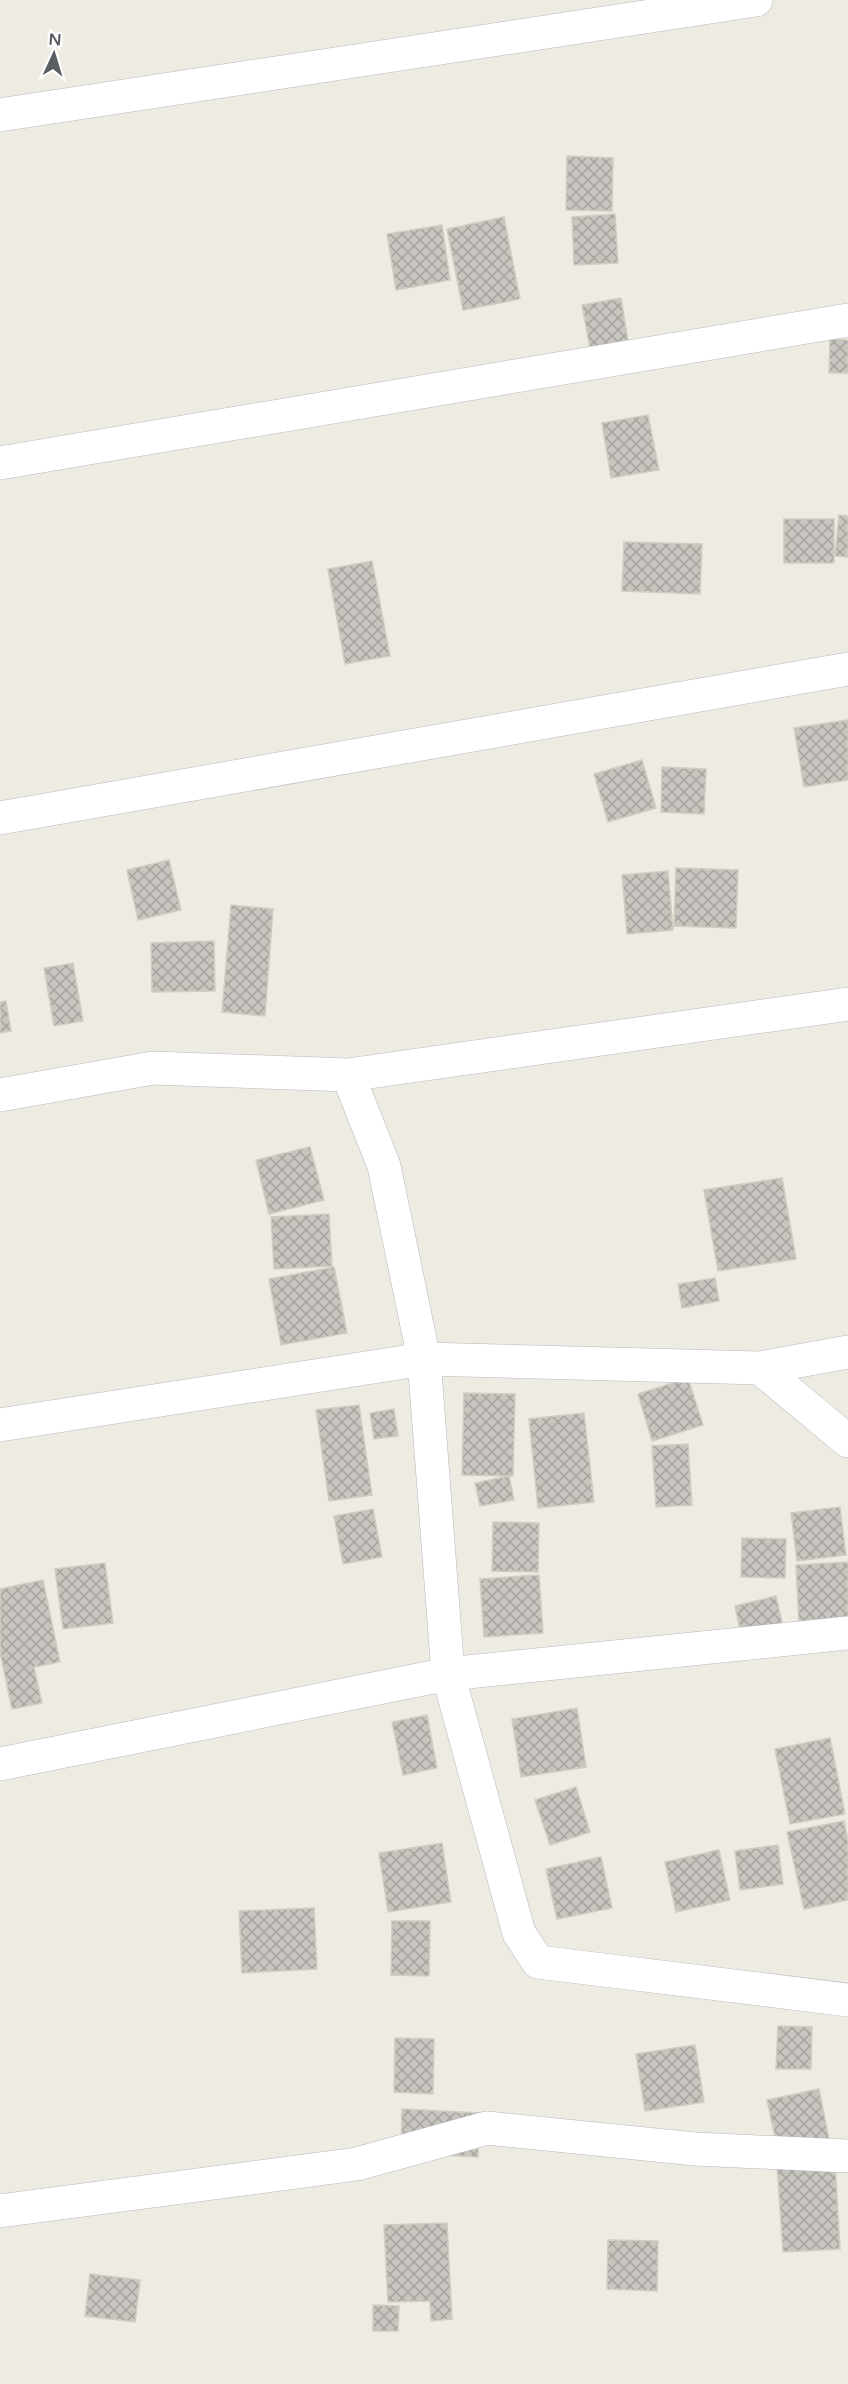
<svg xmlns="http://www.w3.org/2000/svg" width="848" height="2384" font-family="'Varela Round',sans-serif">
  <defs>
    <pattern id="building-cross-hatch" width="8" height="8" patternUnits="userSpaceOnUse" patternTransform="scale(1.5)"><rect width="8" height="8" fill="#c8c5bf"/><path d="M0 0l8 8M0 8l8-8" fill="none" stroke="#a5a39f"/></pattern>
  </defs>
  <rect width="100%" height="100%" fill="#edebe2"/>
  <path fill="url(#building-cross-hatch)" stroke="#d2cdc0" stroke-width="1.5" d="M567,156L613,158L612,211L566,210Z
    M615,214L618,263L574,265L572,217Z
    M504,217L520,299L463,310L447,229Z
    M442,225L450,280L396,290L387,234Z
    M621,298L629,347L591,354L582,305Z
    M830,339L848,340V373H829Z
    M648,415L659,470L611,478L602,423Z
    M839,515L848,516V557L835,556Z
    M784,519H834V563H784Z
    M624,542L702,544L700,594L622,591Z
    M372,561L390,656L345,664L328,569Z
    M848,720V780L804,787L794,728Z
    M642,760L656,808L608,822L594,774Z
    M662,767L706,769L704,814L661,812Z
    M169,860L181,910L138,920L127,870Z
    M676,868L738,870L736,928L674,926Z
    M668,871L673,930L627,934L622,875Z
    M231,905L273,909L265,1016L222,1012Z
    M214,941L215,991L152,992L151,943Z
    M73,963L83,1021L54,1026L44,968Z
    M6,1001L11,1031L0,1033V1002Z
    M310,1147L324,1200L269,1214L256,1160Z
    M782,1178L796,1259L718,1271L704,1190Z
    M329,1214L332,1266L274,1269L271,1217Z
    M334,1267L347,1333L281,1345L269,1279Z
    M715,1278L719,1301L682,1308L678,1284Z
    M688,1378L703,1425L652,1441L638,1394Z
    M464,1393L515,1394L513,1476L462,1475Z
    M359,1405L372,1495L329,1501L316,1410Z
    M394,1409L398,1436L374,1439L370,1413Z
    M584,1413L594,1502L538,1508L529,1419Z
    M688,1444L692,1505L656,1507L652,1446Z
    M509,1476L514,1500L480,1506L475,1483Z
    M840,1507L846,1555L797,1561L791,1513Z
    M373,1509L382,1557L343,1564L334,1516Z
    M493,1522L539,1523L538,1572L492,1571Z
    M742,1538L786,1539L785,1578L741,1577Z
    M848,1562V1623L799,1625L796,1565Z
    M105,1563L113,1623L63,1629L55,1569Z
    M539,1575L543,1633L484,1637L480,1579Z
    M43,1580L60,1662L34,1667L42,1703L12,1709L0,1652V1589Z
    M776,1596L787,1644L745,1653L735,1606Z
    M577,1708L586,1767L521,1777L512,1719Z
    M427,1715L437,1768L403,1775L392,1722Z
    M830,1738L845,1814L790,1824L775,1749Z
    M576,1787L590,1832L550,1845L535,1800Z
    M844,1821L848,1841V1900L804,1909L787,1832Z
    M442,1843L451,1902L388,1912L379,1853Z
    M778,1845L783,1884L740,1890L735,1851Z
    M719,1850L730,1900L676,1912L665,1862Z
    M601,1857L612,1908L557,1919L546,1869Z
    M314,1908L317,1969L242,1973L239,1911Z
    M392,1921H430L429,1976L391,1975Z
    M778,2026L812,2027L811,2069H776Z
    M395,2038L434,2039L433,2094L394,2092Z
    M695,2045L704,2102L645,2111L636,2054Z
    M819,2089L831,2149L780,2159L767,2100Z
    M402,2109L480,2113L478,2157L401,2153Z
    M835,2162L840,2249L783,2252L777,2166Z
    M447,2223L452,2319L431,2321L430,2301L388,2302L384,2225Z
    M608,2240L658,2241L657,2291L607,2289Z
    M90,2274L140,2280L135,2322L85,2316Z
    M373,2305L399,2306L398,2331H373Z"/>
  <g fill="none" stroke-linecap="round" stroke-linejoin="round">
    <g stroke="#b7b9be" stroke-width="34">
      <path id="minor" d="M0,115L756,0
        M0,463L848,320
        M0,818L848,669
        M348,1075L848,1004
        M0,1095L153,1068L348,1075L384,1166L424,1359L448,1674L519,1933L538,1962L848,2000
        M760,1368L848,1352
        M0,1425L424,1359L760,1368L848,1441
        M0,1764L448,1674L848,1633
        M0,2211L357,2164L487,2128L695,2149L848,2156"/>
    </g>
    <use href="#minor" stroke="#fff" stroke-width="33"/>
  </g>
  <g transform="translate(54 54) rotate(4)" stroke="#ffffff" stroke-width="4.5" paint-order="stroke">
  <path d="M0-4.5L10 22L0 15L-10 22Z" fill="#5a5d63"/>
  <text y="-9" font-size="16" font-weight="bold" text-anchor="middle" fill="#5a5d63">N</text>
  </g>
</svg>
